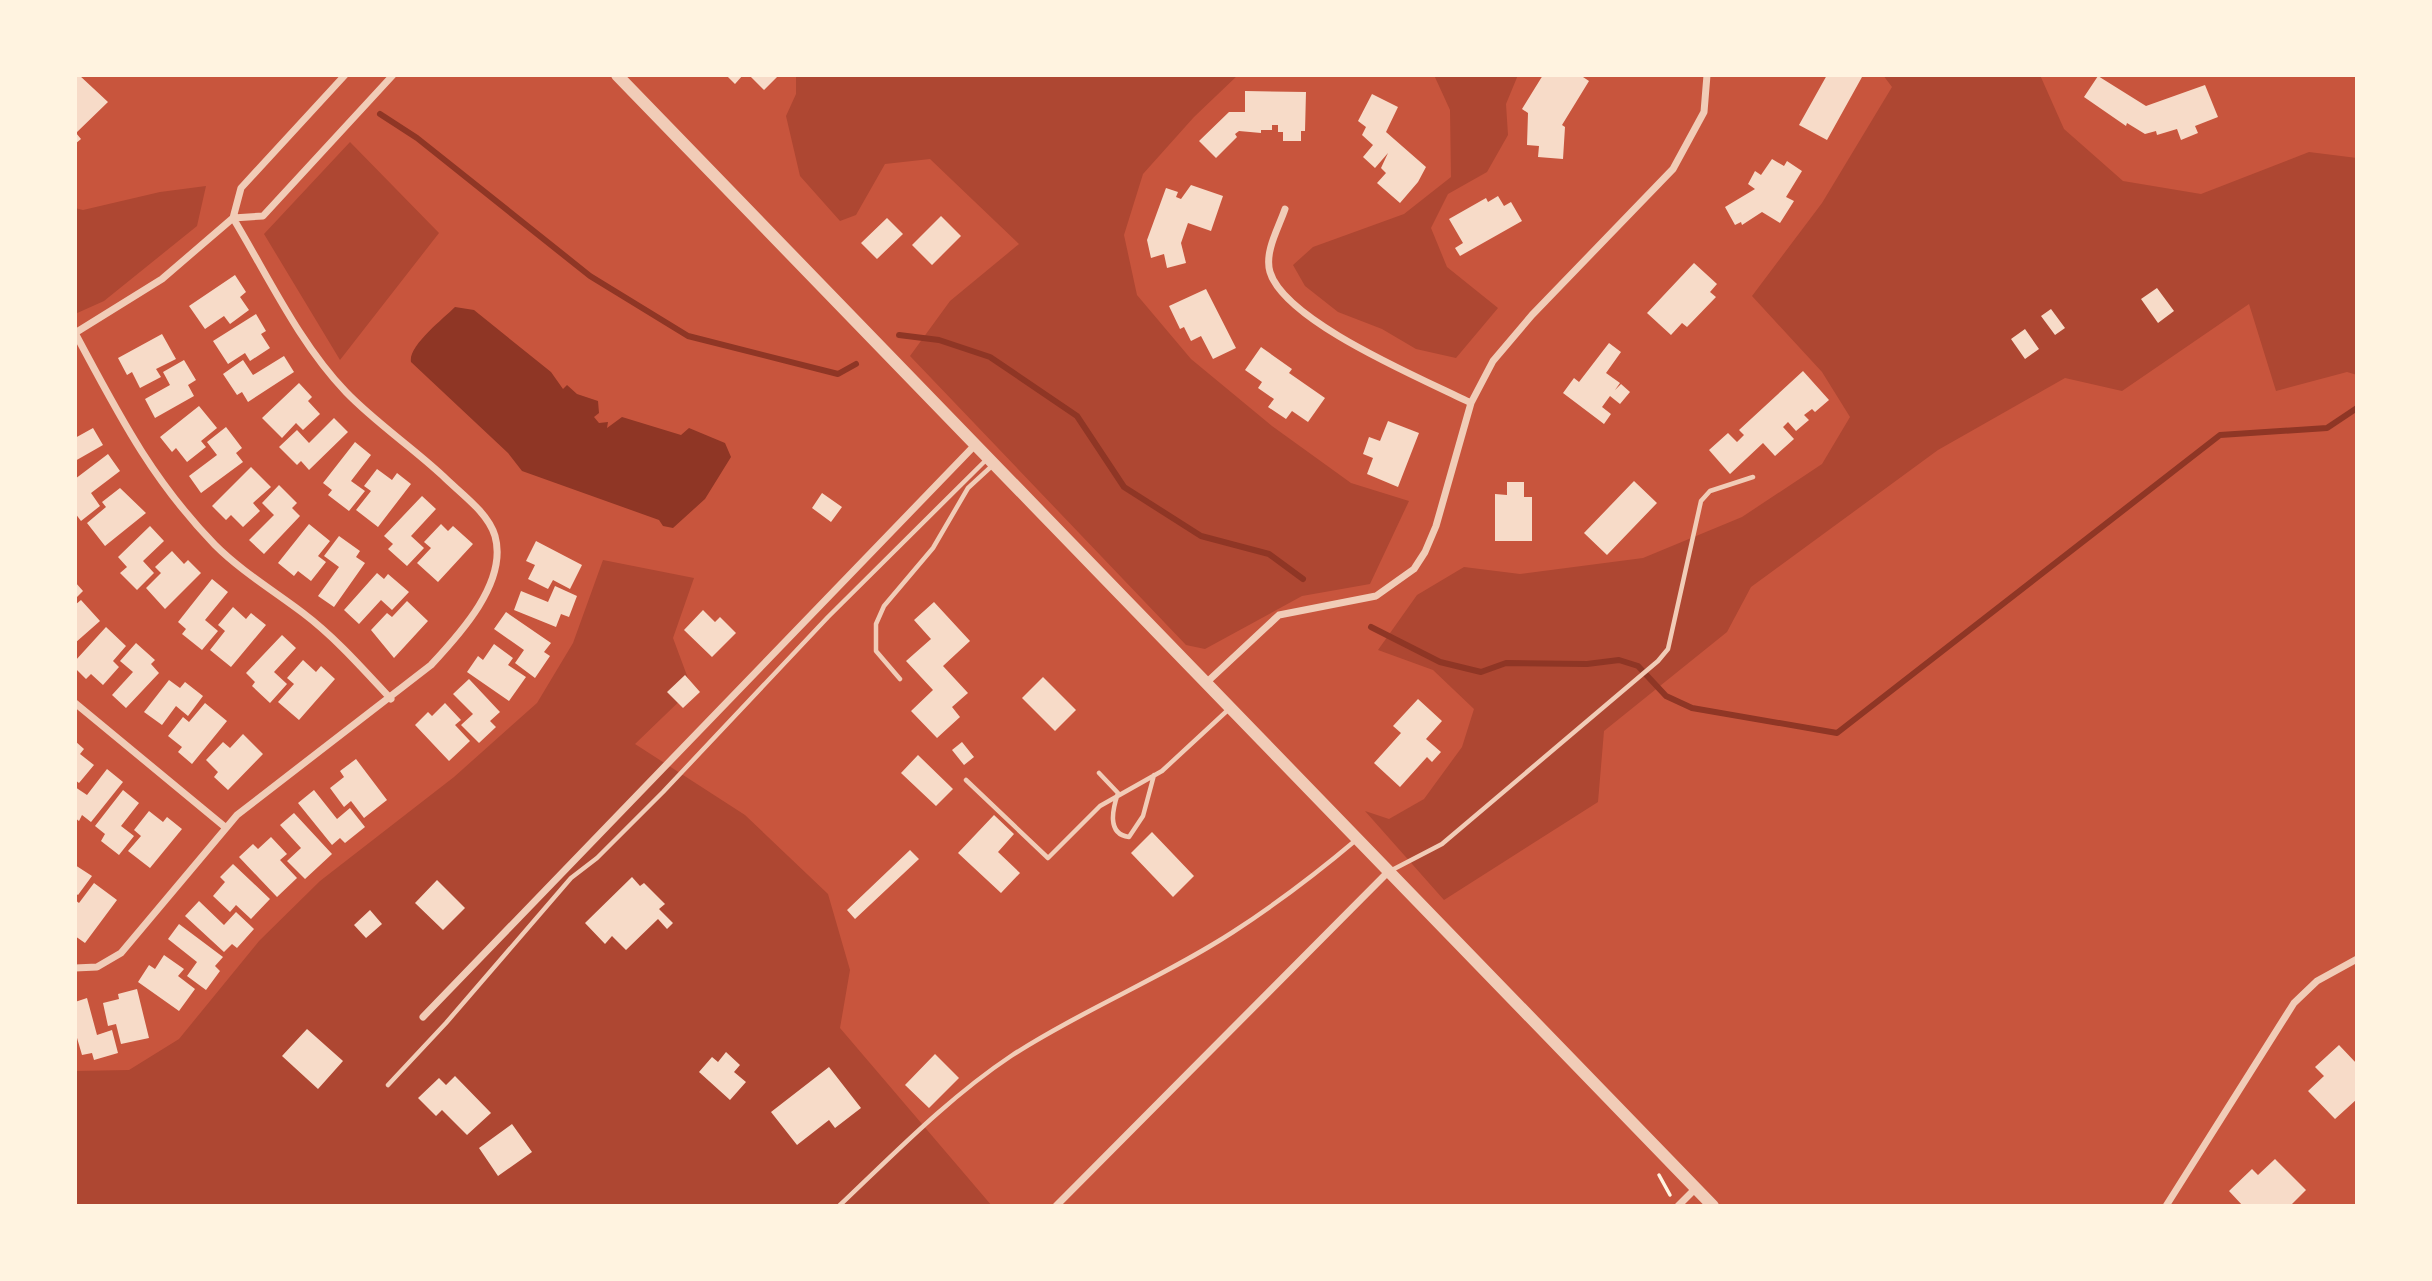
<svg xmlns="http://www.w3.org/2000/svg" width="2432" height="1281" font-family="'DM Sans',sans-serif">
  <rect width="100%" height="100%" fill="#c8553d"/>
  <path fill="#ae4732" d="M796,75H1238L1194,117L1143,174L1124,235L1137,295L1191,359L1272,426L1351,483L1409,501L1370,584L1302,596L1205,649L1186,645L910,356L950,301L1019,244L930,159L885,164L856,215L840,221L800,176L786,116L796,94Z
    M1434,75H1518L1506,104L1508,135L1487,172L1448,194L1431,228L1447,267L1498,308L1456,358L1416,349L1382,329L1338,312L1305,286L1293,265L1313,247L1404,214L1451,177L1450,110Z
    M1883,75H2040L2064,129L2123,181L2201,194L2309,152L2357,158V375L2347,372L2276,391L2249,304L2122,391L2065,378L1938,450L1751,587L1727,632L1604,731L1598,802L1444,900L1365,811L1389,819L1424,799L1462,747L1474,709L1433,670L1378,650L1417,595L1464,567L1520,574L1643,558L1742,517L1822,464L1850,417L1822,372L1752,296L1822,203L1892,87Z
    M350,142L439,233L340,360L264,234Z
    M206,186L197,226L104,301L75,314V208L83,210L160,192Z
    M603,560L694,578L673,638L692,689L635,744L745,815L828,894L850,970L840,1028L992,1206H75V1071L129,1070L179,1039L259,941L320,881L454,777L537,703L573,643Z"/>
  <path fill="#8f3625" d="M455,307L474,310L551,372L563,389L567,385L577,394L598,401L599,413L594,417L599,423L608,422L607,428L622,417L681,435L689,428L725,443L731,457L705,499L673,528L663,526L659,520L522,471L508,453L411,362C408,346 443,319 455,307Z"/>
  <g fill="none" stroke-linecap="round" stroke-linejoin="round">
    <path stroke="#8f3625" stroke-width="6" d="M380,114L417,138L590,276L688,336L838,374L856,364
      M899,335L939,340L990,357L1077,416L1124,487L1201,536L1269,554L1303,579
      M1371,627L1440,662L1481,672L1506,663L1587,664L1619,660L1638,666L1666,696L1692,708L1837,733L2220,435L2327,428L2357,408"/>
  </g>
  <path fill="#f7dbc8" d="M79,75L108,102L76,133L81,139L75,144V79Z
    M726,75H743L735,84Z
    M749,75H779L764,90Z
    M1543,75H1580L1589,81L1562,125L1565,127L1563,159L1538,157L1539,146L1527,145L1528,113L1522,109Z
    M1827,75L1862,77L1827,140L1799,125Z
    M2098,76L2146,106L2205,85L2218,117L2195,126L2198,133L2181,140L2177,129L2157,135L2156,131L2145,134L2127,123L2126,126L2084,97Z
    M1245,91L1306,92L1305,131H1301V141H1283V132H1278V125H1272V130H1261V133L1239,131L1235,134L1237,137L1216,158L1199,141L1229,112H1245Z
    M1372,94L1398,107L1386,132L1426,167L1418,182L1400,203L1377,183L1386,173L1381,168L1388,153L1375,168L1363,157L1373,145L1362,135L1366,127L1358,121Z
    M1772,159L1784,166L1787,161L1802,171L1786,197L1794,201L1780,223L1762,212L1742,225L1741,222L1735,225L1725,207L1755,189L1748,184L1755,171L1761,175Z
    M1191,185L1223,196L1211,231L1188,223L1181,243L1186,263L1167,268L1164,254L1151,258L1147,240L1166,188L1178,192L1176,197L1181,199Z
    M1498,196L1504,206L1511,202L1522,221L1460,256L1455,248L1463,243L1449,219L1486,198L1488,202Z
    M941,216L961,236L932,265L912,245Z
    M887,218L903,234L877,259L861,243Z
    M1694,263L1717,284L1710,292L1716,297L1687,327L1682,323L1671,335L1647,313Z
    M235,275L246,292L240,297L249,310L230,324L224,316L205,329L189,306Z
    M2157,288L2174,311L2158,323L2141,299Z
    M1206,289L1236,348L1213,359L1201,336L1191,341L1184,327L1180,329L1169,306Z
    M2051,309L2065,328L2055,335L2041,316Z
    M256,314L266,331L261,334L270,348L250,361L245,353L228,364L213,341Z
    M2025,329L2039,349L2025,359L2011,339Z
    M162,334L176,359L156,369L161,377L140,388L132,372L127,375L118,358Z
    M1609,343L1621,352L1606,373L1620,383L1615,390L1621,384L1630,392L1620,404L1610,396L1602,407L1611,414L1604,424L1563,393L1574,378L1579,382Z
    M1261,347L1292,369L1289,373L1325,398L1308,422L1292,411L1286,419L1268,407L1274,399L1258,388L1262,382L1245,370Z
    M284,356L294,372L248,402L242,392L237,395L223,374L243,360L253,375Z
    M184,360L196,380L188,385L194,396L155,418L145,399L170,385L163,372Z
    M1803,371L1829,400L1815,412L1812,409L1804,415L1809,420L1796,431L1788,422L1783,427L1794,439L1775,456L1763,443L1730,474L1709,450L1728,433L1737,442L1744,435L1739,430Z
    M299,383L312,397L308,401L320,414L303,430L296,423L282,438L262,418Z
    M199,406L217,428L201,441L206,447L187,462L176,448L172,452L160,437Z
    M334,418L348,432L309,470L301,461L297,465L279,447L297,430L309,443Z
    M1388,421L1419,433L1398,487L1367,474L1373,458L1363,454L1369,437L1380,441Z
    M226,427L242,448L236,453L243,462L201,493L189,476L217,455L207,442Z
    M93,428L103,445L75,461V438Z
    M355,442L371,455L351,481L365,491L349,511L328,495L332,490L323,483Z
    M108,454L120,471L91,493L100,506L81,521L75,513V479Z
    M251,467L271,487L253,503L260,511L243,527L231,515L226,520L212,506Z
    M377,469L392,480L397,473L411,484L378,527L356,510L371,491L364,486Z
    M1634,481L1657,503L1607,555L1584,533Z
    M1507,482H1524V497H1532V541H1495V494L1507,495Z
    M279,485L297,503L292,508L300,516L264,554L249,540L274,515L262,503Z
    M120,488L146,513L105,546L87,523L106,507L102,502Z
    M822,493L842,507L831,522L812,508Z
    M422,496L436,509L411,536L424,548L407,566L388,549L393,544L384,536Z
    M309,524L330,541L318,556L326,562L311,581L298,571L294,576L278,563Z
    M441,524L448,531L453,526L473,544L438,582L417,563L431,548L424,542Z
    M150,526L164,541L143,561L154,573L137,590L120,573L127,567L118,557Z
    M339,536L360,551L356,557L365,563L334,607L318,596L339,567L324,556Z
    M536,541L582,565L570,589L553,580L548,589L528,579L535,565L526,561Z
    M172,551L184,564L188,560L201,573L165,609L146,588L161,573L155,567Z
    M377,573L384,579L388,574L409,592L392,610L381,600L359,624L344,610Z
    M212,579L228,592L205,620L218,631L202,650L182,634L186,629L178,622Z
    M75,582L83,591L75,599Z
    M555,586L577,596L569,617L561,614L556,627L514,610L521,591L548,602Z
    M81,600L100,621L75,643V605Z
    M407,601L428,621L394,658L371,630L387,613L392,617Z
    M934,602L970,641L943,666L968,693L952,707L960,717L937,738L911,711L933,690L906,661L931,639L914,620Z
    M233,607L246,619L251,613L266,625L231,667L210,650L225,631L218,625Z
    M703,610L715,622L720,617L736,633L712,657L684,630Z
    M506,612L551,643L544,652L550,656L535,678L515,663L524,650L494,629Z
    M106,627L126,646L113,661L119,667L103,685L91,674L86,679L75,668V661Z
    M282,635L296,648L274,672L287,684L270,703L252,686L255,682L246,673Z
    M136,643L155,660L151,664L159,673L126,708L112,695L133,672L120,661Z
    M494,644L513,658L508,665L526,677L509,701L467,672L478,656L483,660Z
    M303,660L316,672L321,666L335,679L299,720L278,702L294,684L287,678Z
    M685,675L700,692L683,708L667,692Z
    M1043,677L1076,710L1055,731L1022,698Z
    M469,679L500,712L490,721L496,727L479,743L461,725L473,714L453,694Z
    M169,680L180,688L185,682L203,696L188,716L176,706L162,725L144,712Z
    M1418,699L1442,721L1426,739L1441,752L1432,762L1427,757L1400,787L1374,763L1401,733L1393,726Z
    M205,703L227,721L192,764L178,752L182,747L168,736L183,717L189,722Z
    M445,703L461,720L455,725L470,741L449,761L415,725L428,712L432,716Z
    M243,734L263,754L228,790L214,777L218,772L206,760L223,742L230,748Z
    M75,741L84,749L80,754L94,765L79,783L75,780Z
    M962,742L974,757L964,765L952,750Z
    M918,755L953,789L936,806L901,773Z
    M356,759L387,800L364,818L351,801L344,807L330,788L344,777L340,771Z
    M107,769L123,782L91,822L82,815L79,821L75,818V787L87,795Z
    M123,790L139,803L121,826L134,836L119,855L101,841L105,834L95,826Z
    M314,790L337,819L350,808L365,827L345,843L340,838L332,845L298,803Z
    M149,811L163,822L167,817L182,829L150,868L128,851L141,836L134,830Z
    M294,813L332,854L305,879L287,861L301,848L280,825Z
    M994,815L1014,834L998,852L1020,873L1001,893L958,853Z
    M1152,832L1194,876L1173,897L1131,853Z
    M271,837L287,854L280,860L297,878L277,897L239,857L253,844L258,849Z
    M910,850L919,859L855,919L847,910Z
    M233,864L270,899L251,919L236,905L230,912L213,896L225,882L220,877Z
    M75,865L92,876L78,895L75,893Z
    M632,877L640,886L644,883L665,904L659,909L673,923L667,929L658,919L626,950L612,936L605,944L585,923Z
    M437,880L465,908L443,930L415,903Z
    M94,883L117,900L85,943L75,936V900L79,903Z
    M199,901L224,925L236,912L254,929L237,948L232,944L224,952L185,916Z
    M370,910L382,924L366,938L354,925Z
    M179,924L223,957L215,966L220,971L206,990L187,976L197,962L168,939Z
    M164,955L184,969L178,976L195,989L179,1011L138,982L149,965L155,969Z
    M137,989L149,1038L121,1044L116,1024L108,1026L103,1003L119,999L118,994Z
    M87,998L97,1035L112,1030L118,1053L94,1060L92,1053L82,1055L75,1031V1002Z
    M307,1029L343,1061L318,1089L282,1056Z
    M2339,1045L2357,1064V1099L2335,1119L2308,1091L2324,1076L2315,1067Z
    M726,1052L740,1065L734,1072L746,1082L730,1100L699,1072L712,1057L718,1062Z
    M935,1054L959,1078L929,1108L905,1085Z
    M829,1067L861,1108L835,1128L829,1120L797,1145L771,1112Z
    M455,1076L491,1113L467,1135L442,1110L436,1116L418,1098L439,1078L446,1085Z
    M512,1124L532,1152L498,1176L479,1148Z
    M2275,1159L2306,1190L2290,1206H2243L2229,1191L2252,1169L2258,1175Z"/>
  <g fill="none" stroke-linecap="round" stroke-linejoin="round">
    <path stroke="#fff3e0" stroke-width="3.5" d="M1659,1175L1670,1195"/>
    <path stroke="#f1ccb7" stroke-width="4.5" d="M900,679L876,651V624L884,606L933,548L968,488L994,464
      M1099,773L1118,793C1113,808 1106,834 1129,837L1143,816L1154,775
      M966,780L1048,858L1100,806L1162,771L1229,709
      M1392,870L1442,844L1658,661L1668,649L1701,501L1710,491L1753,477
      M388,1085L446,1023L571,878L597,858L663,792L828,617L988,458
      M839,1206C894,1154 948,1098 1011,1056C1082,1010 1162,978 1233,932C1276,904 1317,873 1356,840"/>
    <path stroke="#f1ccb7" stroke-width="7" d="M345,75L241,188L233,218L162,279L75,333C118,413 151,479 215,545C241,571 274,591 303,613C336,638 363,669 391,699
      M1285,209C1279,227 1264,252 1270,272C1285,322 1423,379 1471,403
      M233,218L263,216L393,75
      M1206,683L1279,615L1376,596L1414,569L1425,552L1436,526L1471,403L1493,361L1532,315L1673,169L1704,112L1707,75
      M75,703L225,827
      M75,968L97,967L121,953L237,815L431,665C460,634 508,582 495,536C488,512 460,493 443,476C412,447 376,423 346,392C299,343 268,276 233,218
      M423,1017L976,444
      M1056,1206L1388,872
      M1678,1206L1696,1188
      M2166,1206L2294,1003L2317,981L2357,959"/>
    <path stroke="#f1ccb7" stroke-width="12" d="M617,75L1713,1206"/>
  </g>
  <rect width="2432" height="1281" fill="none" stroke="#fff3e0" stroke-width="154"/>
</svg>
